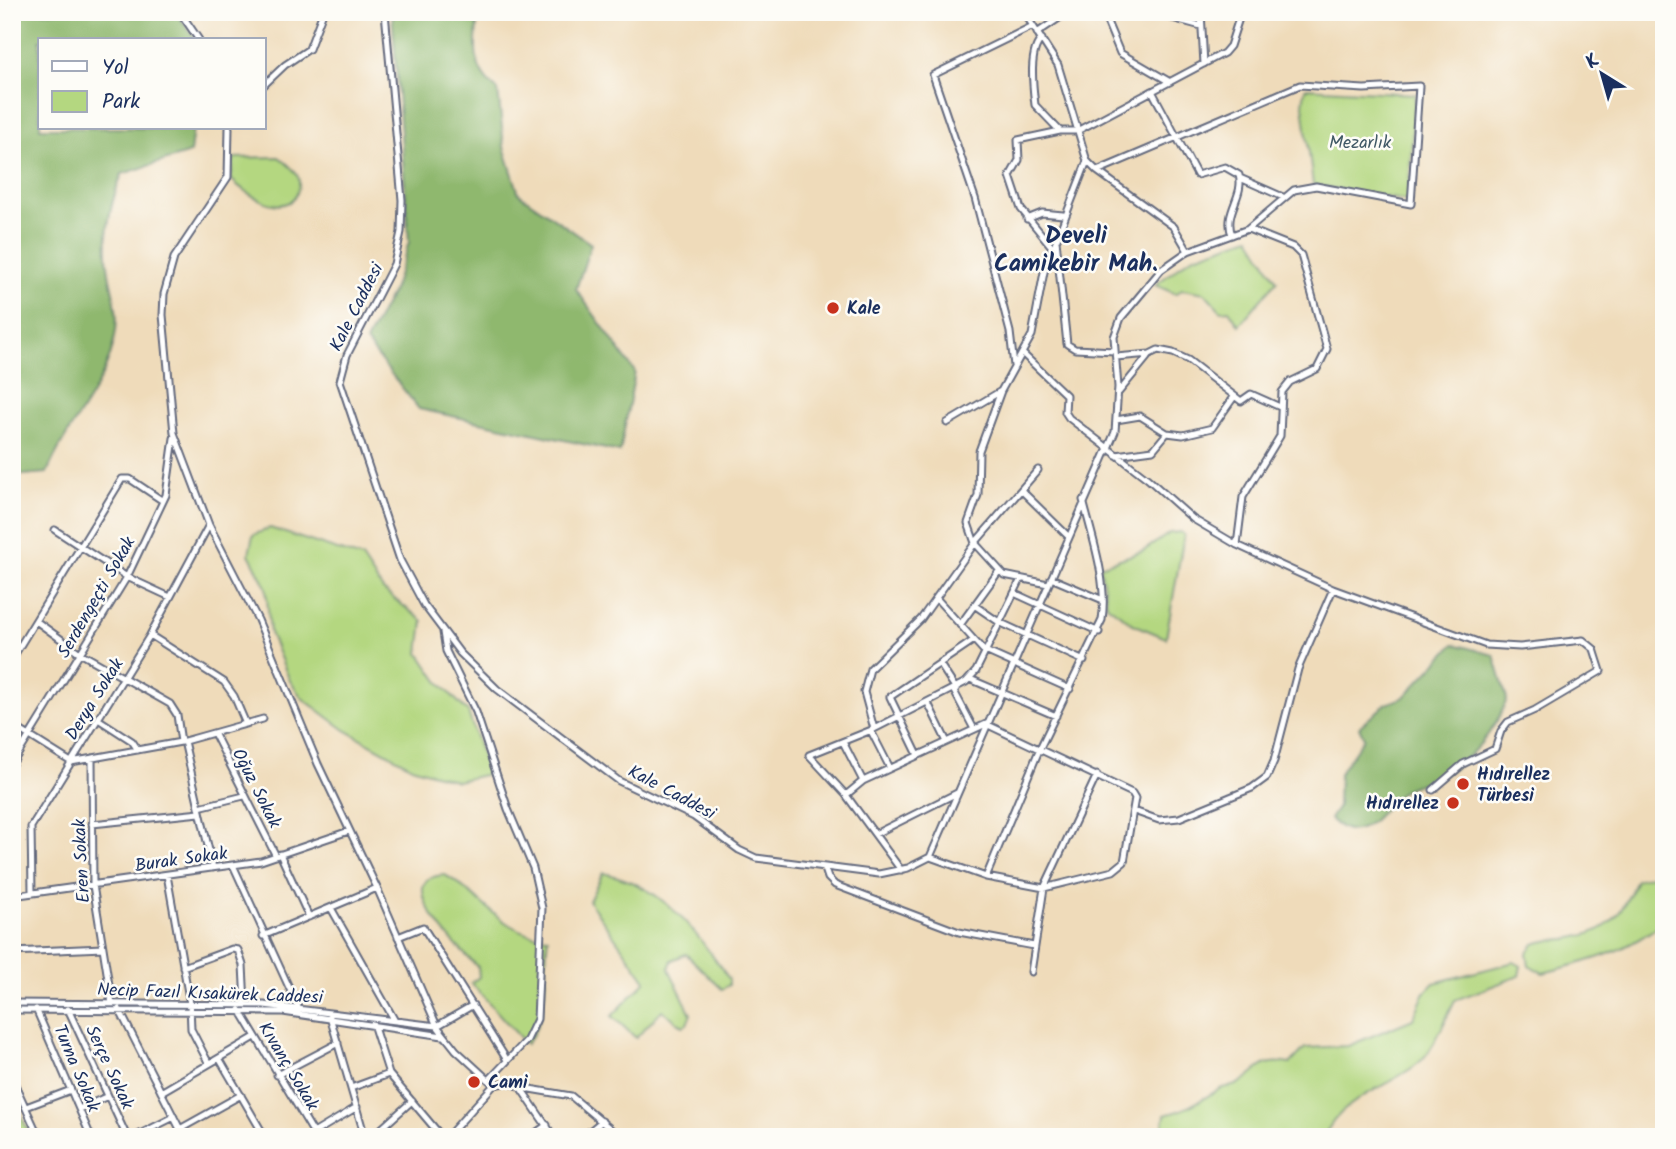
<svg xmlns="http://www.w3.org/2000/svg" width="1676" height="1149" font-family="Kalam,sans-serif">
  <rect width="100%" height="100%" fill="#fdfcf7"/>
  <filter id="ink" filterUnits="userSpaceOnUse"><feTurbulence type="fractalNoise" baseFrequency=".0143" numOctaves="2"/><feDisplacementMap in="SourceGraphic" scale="14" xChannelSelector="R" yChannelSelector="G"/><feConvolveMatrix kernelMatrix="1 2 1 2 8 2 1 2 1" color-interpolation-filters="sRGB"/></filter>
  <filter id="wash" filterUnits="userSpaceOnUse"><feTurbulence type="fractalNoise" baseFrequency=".00686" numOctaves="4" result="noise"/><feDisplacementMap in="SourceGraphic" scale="28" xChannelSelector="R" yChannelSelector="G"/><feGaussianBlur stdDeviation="1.57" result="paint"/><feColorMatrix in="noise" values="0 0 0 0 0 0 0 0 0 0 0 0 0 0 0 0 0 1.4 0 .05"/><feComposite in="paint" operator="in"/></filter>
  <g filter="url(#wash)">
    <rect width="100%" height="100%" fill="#efdbba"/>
    <path fill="#b4d780" stroke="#68836f" stroke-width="2" d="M1305,88L1415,94L1408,201L1313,185L1303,105Z
      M279,157C285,162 295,169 298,177C300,182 299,188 297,193C283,220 244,193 231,179L234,158Z
      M1250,237L1277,281L1239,325L1229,310L1221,311L1205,293L1182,289L1176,294L1155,285L1192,257Z
      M270,528L362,558L383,590L423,621L419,653L438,681L468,712L488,774L457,781L412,767L345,730L302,698L290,681L270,633L266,587L249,554L253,535Z
      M1181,532L1184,535L1166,638L1133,624L1107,605L1100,566L1143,551L1170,533Z
      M1664,871V921C1629,952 1587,962 1543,973L1529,965L1527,953L1534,944C1544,940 1554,940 1566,939C1609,933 1620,918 1636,880Z
      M603,873C664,885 695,931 729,979V985L722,989L686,954L672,960L669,969L691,1014L687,1024L683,1026L662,1010L636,1038L612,1016L646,981L589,901Z
      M445,875C480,894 502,935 548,937C543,972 551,1016 526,1044L471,983L479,977L478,967C465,955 385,878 445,875Z
      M1514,962L1521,966L1519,976L1455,1000C1445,1019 1434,1052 1416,1065C1386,1088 1340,1099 1324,1137H1161L1165,1115C1186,1110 1201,1100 1220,1089C1224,1087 1230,1087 1236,1085C1258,1074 1259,1057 1290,1064L1305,1048L1348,1046L1413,1019L1425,992L1434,983Z
      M12,1095L31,1137H12Z"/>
    <path fill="#8fb86e" stroke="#557466" stroke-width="2" d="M12,12H176L196,40H40V128H193L190,153L122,174C109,206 103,239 109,273C113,296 120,312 115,336C106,388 66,425 47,473L12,476Z
      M392,12H478C476,42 469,70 498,90L504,147L519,194L591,244L576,289L635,372L620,452L419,409L366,342L394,288L409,242Z
      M1454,644L1494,655L1507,699C1496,731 1469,761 1440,777C1429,783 1415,783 1404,790C1381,805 1363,852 1330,819L1338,807L1339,774L1364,738L1359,727L1386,704L1403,698Z"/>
  </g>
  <g filter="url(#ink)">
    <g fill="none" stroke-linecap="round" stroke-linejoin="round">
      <g stroke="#656b7e" stroke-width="9">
        <path id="minor" d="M180,12L199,40
          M385,12L402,200L401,232L394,264L347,355L340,381L400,560L424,605L460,653L497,689L619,781L694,817L739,850L756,858L879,874L908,868L930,857L1115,432L1118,387L1114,337L1121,318L1161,270L1188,251L1248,229L1294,190L1316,186L1411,204L1419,86L1364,89L1300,85L1097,171L1087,161L1058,65L1024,12
          M1103,12L1120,53L1170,82
          M1150,12L1201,26
          M1201,12L1204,64
          M1037,33L1068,12
          M1042,39C1028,50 1033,88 1035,105L1060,131H1077L1224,53L1230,46L1241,12
          M264,85L285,65L309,49L323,12
          M1152,91L1197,175L1225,167L1239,175C1245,196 1223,212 1232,235
          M229,128L228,177L174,258L164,294L163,315L174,433L209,525L258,620L318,764L377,888L437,1026L456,1050L494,1085
          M1097,171L1174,227L1188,251
          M1240,178L1283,197
          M1027,219L1042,213L1063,215
          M1056,240L1067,344L1075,349L1115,351
          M1052,247L1021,209L1010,176L1019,160L1018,140L1060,131
          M1023,354L1066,395L1065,412L1069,418L1148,479L1193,519L1237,545L1333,589L1486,645L1520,647L1583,640L1594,649L1601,671L1535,710L1508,722L1501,731L1495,749L1463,764L1433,790
          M1116,357L1150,354L1158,350L1173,353L1188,360L1241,401L1251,394L1280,407
          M1014,366L1010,332L975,198L933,75L1033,26
          M1119,392L1150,354
          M1116,420L1140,416L1167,433L1183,435L1212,428L1234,397
          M947,423L1001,391
          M1116,455L1153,450L1167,433
          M1022,491L1068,536
          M55,530L127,577L170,597
          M1237,545L1243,497L1280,436L1282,392L1290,382L1317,369L1327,349L1301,255L1293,247L1248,229
          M1051,578L1103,600
          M1048,584L1004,575L975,543L968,523L978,495L979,451L1001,391L1032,335L1044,272L1087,161
          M1014,593L1099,632
          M936,598L983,650L1070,689
          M974,605L999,622L1084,661
          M36,621L80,653L170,704L177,715L181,742
          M960,625L999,571
          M443,632L446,651L476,712L508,809L533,868L542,908L537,1019L527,1040L489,1080
          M150,635L224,682L234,696L246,724
          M12,659L122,479H130L163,501
          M941,666L956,689
          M970,679L1056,716
          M954,691L974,729
          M928,703L947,742
          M98,719L132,741L138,750
          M12,725L71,762L181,742L263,719
          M874,729L864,692L870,669L921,619L975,543L1038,470
          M871,731L890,768
          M214,733L276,856
          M184,741L213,868
          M843,742L863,781
          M918,755L890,697L974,640
          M92,758L93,885L112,1004
          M12,764L127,577L166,495L174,438
          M846,795L809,755L874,729L966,682L976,671L1021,579
          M199,807L244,796
          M1134,811L1159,820L1179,818L1252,788L1267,777L1274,761L1298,669L1333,589
          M92,824L200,813
          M875,834L957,793
          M280,854L309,917
          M233,865L298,1007
          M825,869L828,878L835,885L959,932L1034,946
          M901,870L846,795L863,781L986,724L1132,793L1135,798L1124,862L1113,871L1044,888L986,877L930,857
          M167,875L190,1004L191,1029L209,1064
          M986,877L1040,748L1102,620C1108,581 1092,537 1083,500
          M32,892L31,827L150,635L209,525
          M12,896L261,861L349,831
          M331,908L395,1021
          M263,936L377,888
          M398,937L423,927L507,1060
          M12,952L103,948
          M183,967L232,949L238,950L243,965L245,1004
          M1031,972L1044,888L1097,775
          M12,1003L264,1005L437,1026
          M36,1009L91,1137
          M68,1009L127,1137
          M119,1009L184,1137
          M12,1010L283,1012L443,1036
          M240,1010L316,1137
          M330,1017L365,1137
          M373,1024L389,1074L442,1137
          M437,1026L473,1005
          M219,1058L265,1137
          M277,1075L338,1043
          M12,1078L39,1137
          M494,1085L508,1082L524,1088L571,1096L620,1137
          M520,1087L554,1137
          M351,1088L389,1074
          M161,1092L255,1037
          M26,1107L71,1090
          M79,1109L108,1096
          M180,1129L241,1095
          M134,1137L174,1117
          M307,1137L357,1107
          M372,1137L412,1101
          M447,1137L494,1085
          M530,1137L547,1125
          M583,1137L602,1121"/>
      </g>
      <use href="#minor" stroke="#fff" stroke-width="5"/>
    </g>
  </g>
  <g fill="#c8321e" stroke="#fdfcf7" stroke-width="2.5">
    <circle cx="833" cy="308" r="7"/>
    <circle cx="1463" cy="784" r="7"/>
    <circle cx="1453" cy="803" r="7"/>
    <circle cx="474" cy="1082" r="7"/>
  </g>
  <g text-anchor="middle" stroke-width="5" stroke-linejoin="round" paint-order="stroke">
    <g font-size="18" fill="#415966" stroke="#fdfcf7">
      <text x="1360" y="148">Mezarlık</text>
    </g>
    <g font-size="18" fill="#1b2f5e" stroke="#fdfcf7">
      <text transform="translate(356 307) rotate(-63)" y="6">Kale Caddesi</text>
      <text transform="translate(96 597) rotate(-60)" y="6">Serdengeçti Sokak</text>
      <text transform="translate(94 699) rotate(-58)" y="6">Derya Sokak</text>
      <text transform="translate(257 788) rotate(63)" y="6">Oğuz Sokak</text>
      <text transform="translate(672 792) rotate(28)" y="6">Kale Caddesi</text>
      <text transform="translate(181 859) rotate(-8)" y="6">Burak Sokak</text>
      <text transform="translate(81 861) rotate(-93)" y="6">Eren Sokak</text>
      <text transform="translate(210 993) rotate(2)" y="6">Necip Fazıl Kısakürek Caddesi</text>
      <text transform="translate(289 1066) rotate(59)" y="6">Kıvanç Sokak</text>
      <text transform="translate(110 1067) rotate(65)" y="6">Serçe Sokak</text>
      <text transform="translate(77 1068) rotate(67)" y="6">Turna Sokak</text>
    </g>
    <g font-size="18" font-weight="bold" fill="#1b2f5e" stroke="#fdfcf7" text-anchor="start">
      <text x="847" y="314">Kale</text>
      <text x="1477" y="780">Hıdırellez<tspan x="1477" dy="21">Türbesi</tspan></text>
      <text x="1439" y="809" text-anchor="end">Hıdırellez</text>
      <text x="488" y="1088">Cami</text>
    </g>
    <g font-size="24" font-weight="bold" fill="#1b2f5e" stroke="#fdfcf7">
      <text x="1076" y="243">Develi<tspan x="1076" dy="28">Camikebir Mah.</tspan></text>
    </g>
  </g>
  <rect width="1676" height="1149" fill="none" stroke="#fdfcf7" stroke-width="42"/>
  <rect x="38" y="38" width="228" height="91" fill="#fdfcf7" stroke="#a3aaba" stroke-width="2"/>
  <rect x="52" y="61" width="35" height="10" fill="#ffffff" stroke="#a3aaba" stroke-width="2"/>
  <text x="102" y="74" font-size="21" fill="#1b2f5e">Yol</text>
  <rect x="52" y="91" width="35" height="21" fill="#b4d780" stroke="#a3aaba" stroke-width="2"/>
  <text x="102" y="108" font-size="21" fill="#1b2f5e">Park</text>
  <g transform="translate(1602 74) rotate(323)" stroke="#fdfcf7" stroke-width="5" paint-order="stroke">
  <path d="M0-5L12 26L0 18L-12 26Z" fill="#1b2f5e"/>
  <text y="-10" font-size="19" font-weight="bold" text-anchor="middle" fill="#1b2f5e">K</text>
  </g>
</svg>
